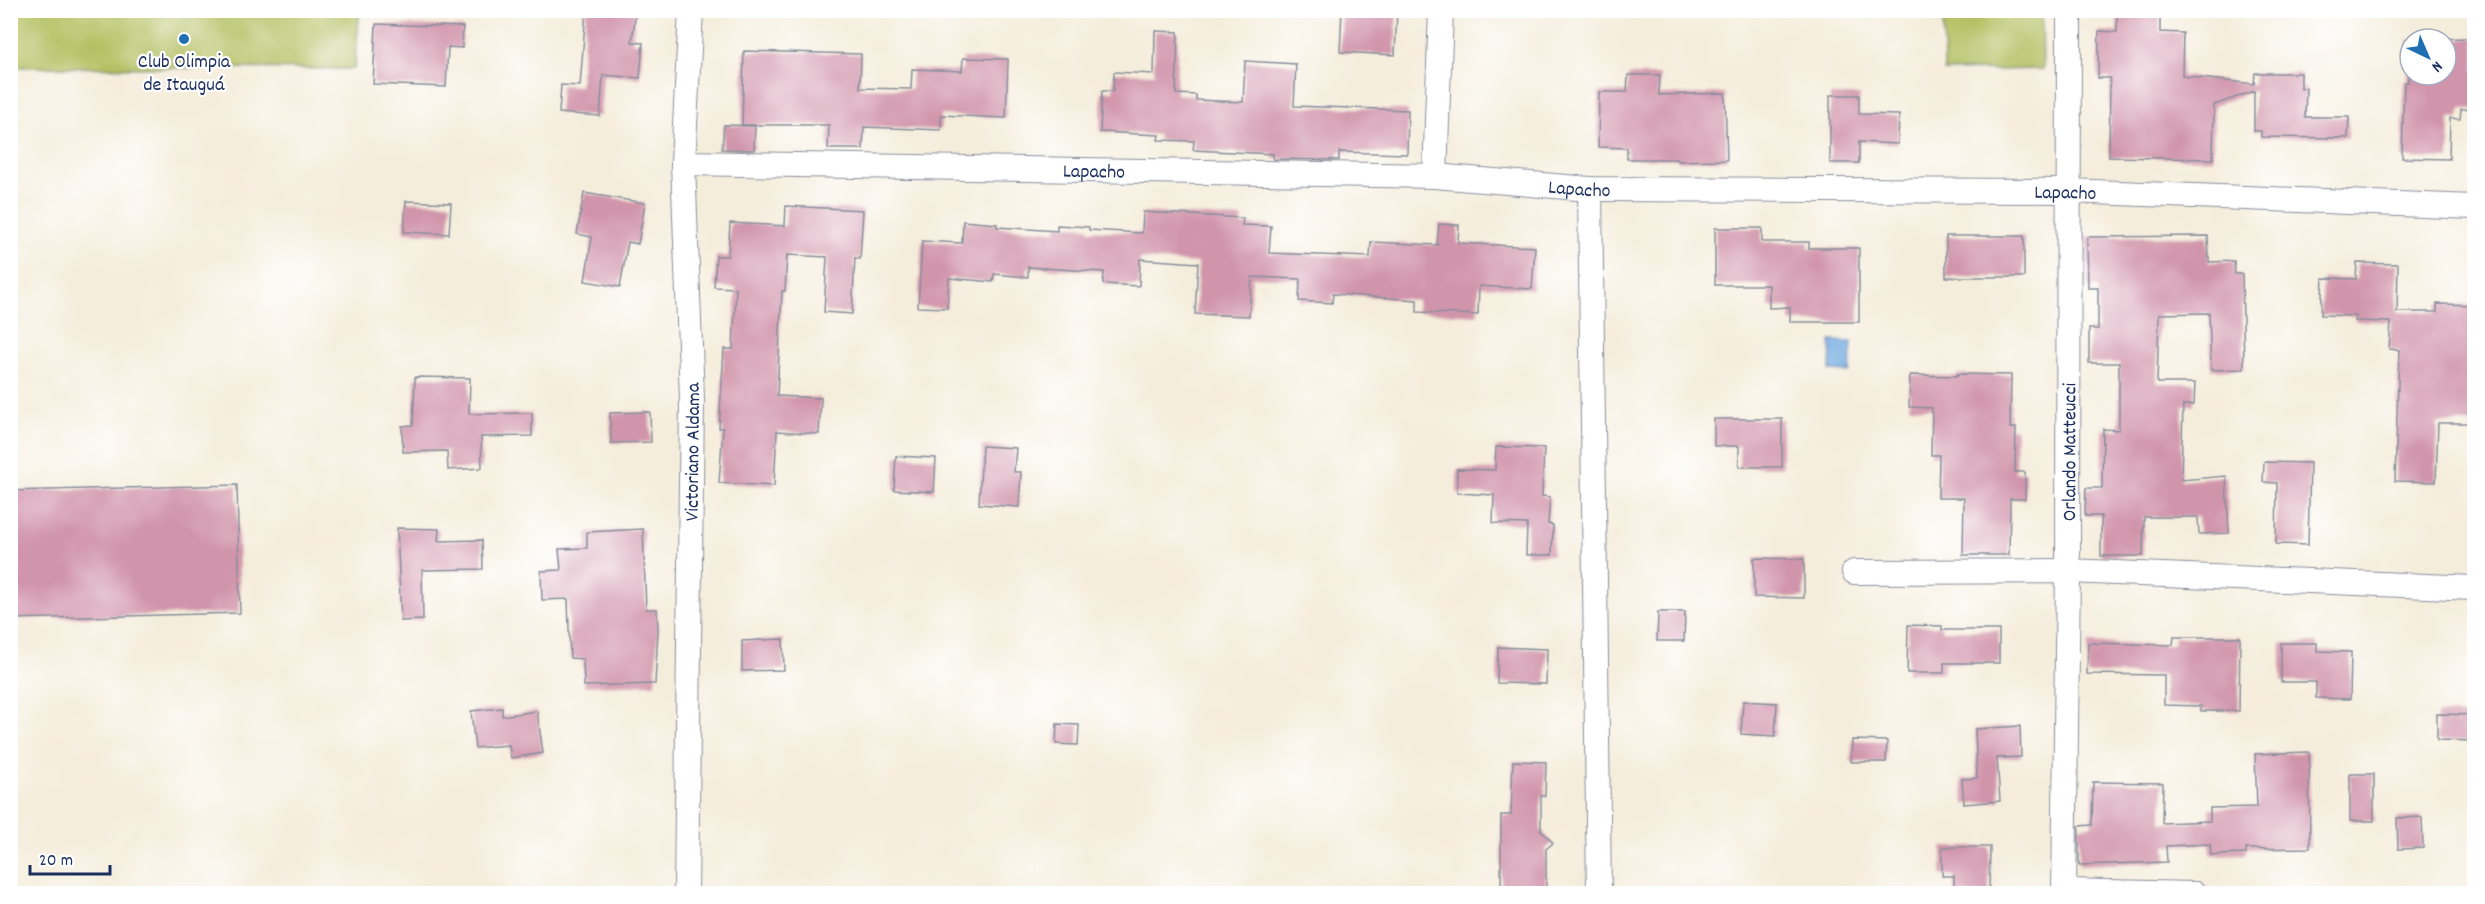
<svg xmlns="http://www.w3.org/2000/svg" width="2485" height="904" font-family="Dekko,sans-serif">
  <rect width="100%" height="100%" fill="#fff"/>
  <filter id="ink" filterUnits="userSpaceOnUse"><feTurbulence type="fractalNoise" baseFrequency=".0167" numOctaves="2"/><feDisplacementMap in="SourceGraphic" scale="12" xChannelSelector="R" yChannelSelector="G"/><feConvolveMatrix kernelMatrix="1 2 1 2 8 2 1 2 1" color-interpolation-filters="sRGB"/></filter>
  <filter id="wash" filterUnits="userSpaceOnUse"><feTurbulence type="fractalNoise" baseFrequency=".008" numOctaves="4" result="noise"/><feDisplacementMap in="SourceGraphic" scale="24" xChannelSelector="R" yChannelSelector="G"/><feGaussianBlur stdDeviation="1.35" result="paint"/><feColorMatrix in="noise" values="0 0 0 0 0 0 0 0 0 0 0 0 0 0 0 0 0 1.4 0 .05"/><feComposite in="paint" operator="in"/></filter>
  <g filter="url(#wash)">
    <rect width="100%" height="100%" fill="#f5eddb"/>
    <path fill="#b4c062" stroke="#687860" stroke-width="1.5" d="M11,10H360V11L354,69L11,67Z
      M1943,11H2042L2043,69L1944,71Z"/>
    <path fill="#6ea8de" stroke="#446c9e" stroke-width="1.5" d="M1831,341L1852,342L1850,372L1830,371Z"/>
    <g id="blocks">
      <path fill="#d195ab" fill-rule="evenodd" d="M586,10H636L632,42L643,43L640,78L603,75L600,116L559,113L561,85L580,86Z
        M1342,10H1397L1395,55L1340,52Z
        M2117,10H2160V32L2183,33L2182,76L2254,84L2255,73H2301V88H2306L2305,117H2349L2348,138L2261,137V131H2254V91L2214,105L2213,159L2109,157L2110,78H2098L2099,31L2117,32Z
        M376,24L463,27L462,48L448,47L446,87L373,84Z
        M1155,31L1178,32L1176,94L1196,95V100L1243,102L1245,61L1296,64L1294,106L1408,110L1407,154L1339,152V160L1273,159V154L1193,150L1194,141L1158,140L1159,135L1100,132L1102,91H1113L1114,72L1154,74Z
        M2475,38V109H2461L2460,119L2450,118L2449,159L2402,158L2404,82H2408V39ZM2410,39H2446V75H2410Z
        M744,51L861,54L860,88L911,89L912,69L962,71L963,58L1008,59L1006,118L941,115V130L864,127L863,149H828L829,125H742Z
        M1628,75H1660L1659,95L1725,93L1727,160L1678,161V159H1627V148L1598,147L1599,92H1627Z
        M1830,95H1859V114L1899,115L1898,144L1859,142V163H1830Z
        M724,125L755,126L754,150L722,149Z
        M584,193L645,203L638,244L628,242L620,287L585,281L592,237L577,234Z
        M406,201L451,203L449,234L404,232Z
        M786,206L863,210L860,259L855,258L852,314L824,312L827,257L787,255L785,291H782L777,396L821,398L819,434L777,431L774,486L719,483L723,428H719L724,349H733L736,288L714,287L716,256H728L730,223L785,226Z
        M1143,212L1243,218L1242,225L1271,226L1269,253L1370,257L1371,242L1437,245L1439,224L1459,225L1458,243L1535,247L1532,289L1479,286L1478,315L1417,312V300L1333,294L1332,303L1299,301L1300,279L1252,277L1249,316L1195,314L1198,263L1140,259L1139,286L1103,284L1104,272L1028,267V277L994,274L993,282L949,278L947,308L918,307L922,241L962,243L963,221L997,224V227L1057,231V225L1089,227V230L1142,233Z
        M1715,228H1762V242H1809V248H1859V322H1790V307L1769,308V285H1715Z
        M1946,236H2024V277H1946Z
        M2208,236L2209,262L2234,261L2235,274H2242L2244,369L2211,370L2209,313L2159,314L2157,383H2195L2194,405H2183L2181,480L2226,476L2229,533L2199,534L2198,517H2144L2143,556H2101V516H2085L2086,488H2102L2103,429L2119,430V363H2089V329H2098V288H2088L2087,237Z
        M2357,263L2398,264L2397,312H2437V304L2475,305V423H2438L2436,482L2395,481L2399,350L2389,349L2391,322L2355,321L2356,316L2321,315L2323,278L2356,279Z
        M1957,374L2011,375L2010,428H2016L2015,472H2025V499H2010L2009,555H1963L1964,498H1938L1939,455H1931L1932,408L1909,407L1910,375L1957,376Z
        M415,377L470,378L469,414L532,413V436L481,437L482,468L448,470L447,451L403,452L402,426L413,425Z
        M650,412L651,442L611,443L610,413Z
        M1714,419H1782V467H1739V446H1714Z
        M982,446L1016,448L1014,472H1021L1019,507L979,504Z
        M1496,447L1544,448L1542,496L1550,497L1548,524L1553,525L1552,555H1526L1527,524L1493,523L1494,495L1457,493V469L1495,470Z
        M896,456L936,458L934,492L894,490Z
        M2264,462L2310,463L2308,545L2276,544L2277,483L2263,482Z
        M237,485L240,613L10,619V491Z
        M397,528L439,529L438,541L482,540L483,569L422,570L423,620L401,621Z
        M643,529L646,609H657L658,631L655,684L584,686L583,659L570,658L568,599L542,600L541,571L561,570L559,549L587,548V532Z
        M1754,558L1804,559V598L1754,597Z
        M1658,612H1685L1684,641H1657Z
        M1908,625L1942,626V630H1999V663H1944V673H1907Z
        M2174,637H2240L2239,711H2201V706L2164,705V675L2087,674L2088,643L2173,645Z
        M783,639L784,670L742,671V641Z
        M2281,643H2317V651L2351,652L2350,699L2316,698V682H2281Z
        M1498,647L1547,649L1546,684L1497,683Z
        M1743,701L1777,703L1775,736L1741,734Z
        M502,708V716L537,711L543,753L511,758L509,745L475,748L471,711Z
        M2437,714L2475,715V741L2437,740Z
        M1057,724L1079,725L1078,745L1056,744Z
        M2020,726L2021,757L1997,758L2000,801L1964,804L1962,779L1977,778L1975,729Z
        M1852,740L1887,741L1886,762H1851Z
        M2309,752L2310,848L2246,849V854L2211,855L2210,844L2166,846L2167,862L2079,865V826L2092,825L2093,782L2163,783L2162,823L2210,821V808L2257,807L2255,754Z
        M1513,761L1546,762L1545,796H1541V830L1553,843L1546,849V894H1501V815H1511Z
        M2350,774H2374V821H2350Z
        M2422,817L2423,848L2398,849L2397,818Z
        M1942,847H1990L1989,894H1954V876H1942Z"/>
    </g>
  </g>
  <g filter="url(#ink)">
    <use href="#blocks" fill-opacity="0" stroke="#888e9c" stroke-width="1.5"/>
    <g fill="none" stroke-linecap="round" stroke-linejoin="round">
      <g stroke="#888e9c" stroke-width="26">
        <g id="minor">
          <path id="s1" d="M683,163L1435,176L1590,189L2068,191L2474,207"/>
          <path d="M1435,176L1441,10"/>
          <path d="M1590,189L1599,894"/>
          <path d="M1854,572L2068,571L2474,588"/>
          <path d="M2064,891L2195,894"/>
          <path id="s2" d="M686,894L692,399L683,163L691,10"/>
          <path id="s3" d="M2064,894L2068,571L2069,10"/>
        </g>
      </g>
      <use href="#minor" stroke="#fff" stroke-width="24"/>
    </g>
  </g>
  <circle fill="#1f6fb2" stroke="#fff" stroke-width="2" cx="184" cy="39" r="6"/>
  <g text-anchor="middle" stroke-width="4.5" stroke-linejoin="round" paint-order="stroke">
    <g font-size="20" fill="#1b2f5e" stroke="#fff">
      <text x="184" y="67">Club Olimpia<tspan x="184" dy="23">de Itauguá</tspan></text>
    </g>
    <g font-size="20" fill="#1b2f5e" stroke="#fff">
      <text dy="7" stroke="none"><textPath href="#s1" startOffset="411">Lapacho</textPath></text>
      <text dy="7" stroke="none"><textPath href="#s1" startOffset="897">Lapacho</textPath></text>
      <text dy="7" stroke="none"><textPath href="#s1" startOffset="1383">Lapacho</textPath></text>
      <text dy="7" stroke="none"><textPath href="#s2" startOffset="442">Victoriano Aldama</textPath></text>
      <text dy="7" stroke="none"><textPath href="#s3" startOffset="442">Orlando Matteucci</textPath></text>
    </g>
  </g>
  <rect width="2485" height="904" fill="none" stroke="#fff" stroke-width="36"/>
  <g transform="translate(2428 57) rotate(136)"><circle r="28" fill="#ffffff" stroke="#a4acbf" stroke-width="1.5"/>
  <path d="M0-4.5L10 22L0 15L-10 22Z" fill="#1f6fb2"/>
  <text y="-9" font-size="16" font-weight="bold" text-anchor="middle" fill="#1b2f5e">N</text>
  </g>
  <path d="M30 865v9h80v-9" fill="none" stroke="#1b2f5e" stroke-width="3"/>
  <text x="39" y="865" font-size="18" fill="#1b2f5e" stroke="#ffffff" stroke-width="4.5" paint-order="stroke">20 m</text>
</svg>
